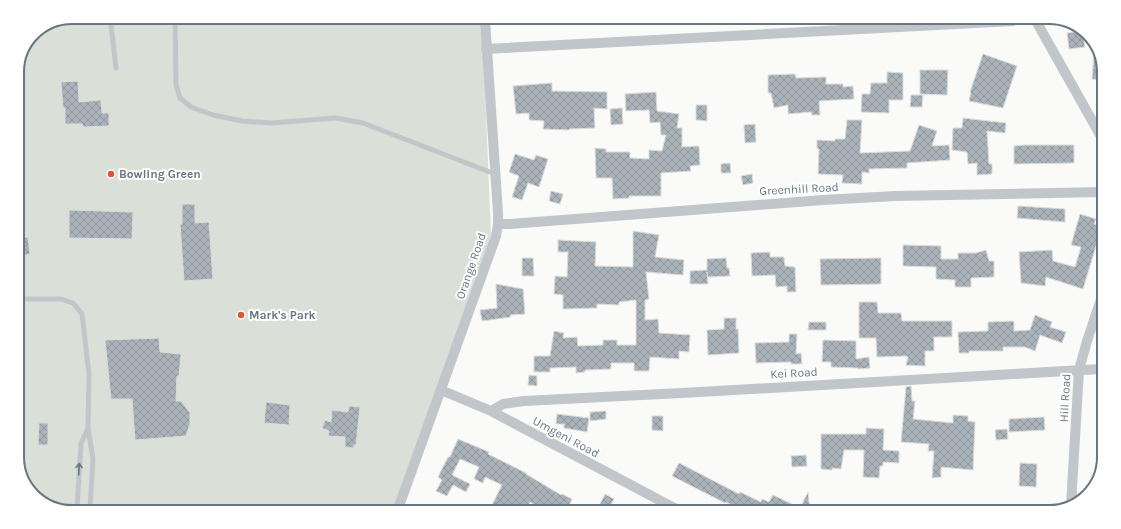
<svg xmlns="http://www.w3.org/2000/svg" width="1121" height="529" font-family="Karla,sans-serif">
  <defs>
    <pattern id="building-cross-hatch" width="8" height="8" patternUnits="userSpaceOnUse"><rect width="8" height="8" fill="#aab3b9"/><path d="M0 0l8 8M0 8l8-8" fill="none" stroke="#8e969c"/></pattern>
  </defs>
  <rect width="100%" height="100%" fill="#fafaf8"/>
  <path fill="#dadfd7" d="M72,17L482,19L491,234L439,396L396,509L51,508L28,490L17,461V69L33,33Z"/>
  <path fill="url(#building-cross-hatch)" stroke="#dcdcda" d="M1082,31L1085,47L1069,49L1067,33Z
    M1095,41L1104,69V80L1092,79Z
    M983,54L1017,66L1003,108L969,101L971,92H970Z
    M920,70H948L947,95L920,94Z
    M887,72L903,73V100H889V113L861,112L862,94H870L871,83H887Z
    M795,74L796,78L826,77V84H843V87L853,86L854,99L819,101L820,115H812L811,112L788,114V105L774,108L771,93H768V75Z
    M78,81L79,102L101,100L102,113H109V126L83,127L82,124H65V108H63L61,82Z
    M552,83V91L607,92V109L594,108L595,128L569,129V130L543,129L544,121L529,120V113L516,114L513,86Z
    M656,92L657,111L679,114L677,128H682V147L699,146L700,165L690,166L691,171L661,173V196H629V198L613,199L612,178H596L595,148L606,149V152H630V158L649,159V150L662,151L666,135H661L660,122L650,123L649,110L626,111L625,94Z
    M911,95H923L922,107H910Z
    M696,105H707V121L696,120Z
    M622,108L623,124L611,125L610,109Z
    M963,118L1006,123L1005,133L987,131L989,164H992V174L977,175V163L968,164L967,152L952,150L953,128H962Z
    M847,120H862L860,153L910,151L919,125L937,131L932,146L949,145L950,160L907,163V168L869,169V173L862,172V184L842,183L843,175L818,174L819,149L817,148V140L835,141V139H845Z
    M755,124L756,142L745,143L744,125Z
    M1025,145H1074V163L1014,164V146Z
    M515,154L534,160L536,155L548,159L539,187L528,183L522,200L512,197L519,176L509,172Z
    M730,163L731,173H721V164Z
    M752,174L753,183L743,185L741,176Z
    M551,191L563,194L560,204L549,201Z
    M182,204H195V223L209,222L213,279L184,281L180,224H182Z
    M1018,206L1065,209V222L1017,218Z
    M69,210L133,212L132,239L69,238Z
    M1080,214L1096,219L1094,224L1102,226L1083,289L1046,277L1045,286L1021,283L1019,252L1052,250L1053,261L1075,267L1081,247L1071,245Z
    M633,231L659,235L655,257L684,260L683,275L646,272L649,299L645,300V320L658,319L659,333L690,335L689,352L679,351V359L650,357L649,371H634V363H611V369L585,370V372L576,373V367L550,368V372H534V356H550L554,331L564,333L563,338L577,337L578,346L603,345V340H617V345H636V300L619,302V305L597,304V308L563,309V295L554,294L555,276L567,277L568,252H558V240L596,242L595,266L633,267Z
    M28,237L30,254L20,256L18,239Z
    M903,245L941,246V259H958V253H976L986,250L989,261H994V277L971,278V287H955V280L936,279V267L903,266Z
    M770,252V257H784L785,266L795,267L796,292H787V286L776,287L775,275L752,276L751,253Z
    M522,258H533L534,276H522Z
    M726,258L727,268H729L730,276L708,277L707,272L708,284H690V271L707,270V259Z
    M881,258V284L821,285L820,259Z
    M496,284L523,289L525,314L510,315L511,317L482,321L480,310L497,308Z
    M859,302H877L878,313H901L902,321H952V337H934V351H925V366L906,365L908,357L906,356L877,357L876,338H859Z
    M1035,315L1052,322L1050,327L1066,332L1062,343L1040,335L1035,351L1025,347H1003V351H969V353H959L958,332L988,331V322L1014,321V331L1030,330Z
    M724,318H736V329H738L739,353L708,355L707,330L724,329Z
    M809,322H826V330H808Z
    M789,334H797L796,354L801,353L802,364H791V362L756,363L755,343L789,342Z
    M159,338L160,352L181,354L179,376H177L176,401H181L190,413V424L186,436L135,440L132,399H111L105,340Z
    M823,340L856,341V359L869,357L870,368L858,369V368L831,367V362H822Z
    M529,375L537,376V386L528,385Z
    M911,386L912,401H915L913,419L953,423V415L968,416V421L975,422L973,470L941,467V477L932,478L934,451H928L929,444L901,442L906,387Z
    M266,402L290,405L289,425L264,423Z
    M349,406L360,407L356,445H354V448L345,447V437L328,436L329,431L322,428L325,420L331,422L332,410L348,412Z
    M606,411V419L590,421V412Z
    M557,414L589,418L587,432L564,428V424H556Z
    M652,416H663V431L652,430Z
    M1044,417L1045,430L1009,432V419Z
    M39,423H48V445H38Z
    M866,428L884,429L883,450L899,451V463L883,462V466H880L879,478L863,477L864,450H844L841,469L832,468V470L821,469V434H866Z
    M1007,429L1008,439L996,440L995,430Z
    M458,439L489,452L488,454L526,473V474L561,495L562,494L572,499L567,510H543L530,502L526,510H501L492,505L502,485L485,477L483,483L474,479L479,467L460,459L452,475L470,484L466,492L453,485L447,496L436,491L442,480L438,477L448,457H450Z
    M806,455L807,466L792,467L791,456Z
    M679,463L739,494L740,492L761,502L762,499L769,502L773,495L800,508L808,492L810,511H744L726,502L725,503L672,476Z
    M1020,463L1037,464L1036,487L1019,486Z
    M605,494L614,499L608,510H597Z"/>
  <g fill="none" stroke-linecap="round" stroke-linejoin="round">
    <path stroke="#c1c6ca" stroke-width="5" d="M110,17L116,68
      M175,17L176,85L180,98L191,107L213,115L242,121L271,123L336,118L363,123L495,174
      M17,299H61L73,303L82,314L89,374L88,428L93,459L90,508
      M77,508L81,444L88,428
      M999,512L1059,509"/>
    <path stroke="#c1c6ca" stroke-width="10" d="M1036,21L1103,140
      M486,49L1013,21
      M498,224H510L823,200L895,196L1103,192
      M441,390L491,411L678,510
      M491,411L503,404L524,401L682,393L1101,369
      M1071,505L1079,370L1087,341L1102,296
      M398,509L496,236L498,224V213L485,19"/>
  </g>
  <defs><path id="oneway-shaft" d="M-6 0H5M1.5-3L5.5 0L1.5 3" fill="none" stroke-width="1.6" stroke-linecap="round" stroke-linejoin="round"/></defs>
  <use stroke="#667682" href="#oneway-shaft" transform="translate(79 469) rotate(-87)"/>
  <g fill="#de5734" stroke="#fff" stroke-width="1.5">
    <circle cx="111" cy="174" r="4"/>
    <circle cx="241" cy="315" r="4"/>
  </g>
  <g text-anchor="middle" stroke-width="4" stroke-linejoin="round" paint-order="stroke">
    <g font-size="12" font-weight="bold" fill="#667682" stroke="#fff" text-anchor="start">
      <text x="119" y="178">Bowling Green</text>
      <text x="249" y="319">Mark's Park</text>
    </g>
    <g font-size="12" fill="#667682" stroke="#fff">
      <text transform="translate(799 189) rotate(-3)" y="4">Greenhill Road</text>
      <text transform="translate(471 266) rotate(-71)" y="4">Orange Road</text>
      <text transform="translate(794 373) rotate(-3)" y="4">Kei Road</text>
      <text transform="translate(1065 398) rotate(-87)" y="4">Hill Road</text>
      <text transform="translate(566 437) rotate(28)" y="4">Umgeni Road</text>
    </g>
  </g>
  <path d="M0 0H1121V529H0ZM72 24H1049A48 48 0 0 1 1097 72V457A48 48 0 0 1 1049 505H72A48 48 0 0 1 24 457V72A48 48 0 0 1 72 24Z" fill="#fff" fill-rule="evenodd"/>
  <path fill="none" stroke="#667682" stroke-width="2" d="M72 24H1049A48 48 0 0 1 1097 72V457A48 48 0 0 1 1049 505H72A48 48 0 0 1 24 457V72A48 48 0 0 1 72 24Z"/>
</svg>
